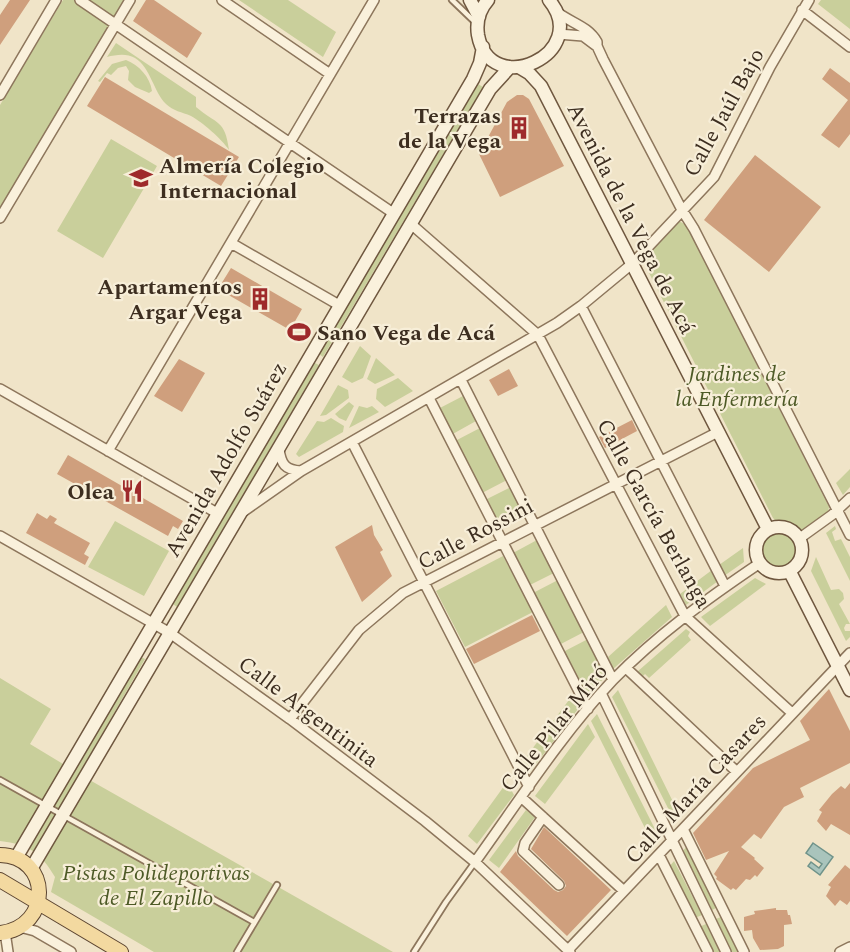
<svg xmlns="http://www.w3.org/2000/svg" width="850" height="952" font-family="Spectral,serif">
  <rect width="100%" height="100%" fill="#f0e4c8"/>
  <path fill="#c9cf9b" d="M63,0H124L0,210V105Z
    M239,0H288L336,32L323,57Z
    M821,0H850V29L818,4Z
    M116,43L196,97V107C217,125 225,119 229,150C222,139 202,122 191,116C182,112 173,111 166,104C153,91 151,68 135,58C126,53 116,55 107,57Z
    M126,60C139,65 150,77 152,91L149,93L135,87L128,80L129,71L126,66L118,68L111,75L107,73L100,82L98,81L112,64Z
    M478,84L483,87L323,357L319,354Z
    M111,139L157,166L103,258L57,231Z
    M679,221L686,225L829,507L828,512L803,531L791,524L776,521L773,518L645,265V255Z
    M360,346L371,356L363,378L352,383L342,377Z
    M376,358L395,375L375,384L367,379Z
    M313,362L319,365L177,607L173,604Z
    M398,378L413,391L385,407L376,399L377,389Z
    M338,385L348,390L349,398L326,415L320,416Z
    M463,396L476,421L451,435L438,409Z
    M349,402L354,406L346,421L339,418L335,414Z
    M359,406L367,408L372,406L379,412L349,428Z
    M331,418L344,426L343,432L299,457L296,454L317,421L324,422Z
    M480,428L507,480L482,493L455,441Z
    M850,469V487L843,495L836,483Z
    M511,487L524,512L498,526L485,500Z
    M115,521L169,551L144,596L88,567Z
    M835,526L836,529L832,532L835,541L841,539L850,557V581L826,533Z
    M762 550a18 18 0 1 1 36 0a18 18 0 1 1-36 0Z
    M537,540L554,573L530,585L513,553Z
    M743,548L744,562L724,576L719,565Z
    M503,556L533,612L465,647L436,591Z
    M816,557L831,590L839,589L843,593L844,599L839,604L850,624H846L844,628L845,631H850V637L846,641L811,571Z
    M712,570L718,581L686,605L680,594Z
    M755,578L766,584L710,626L701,617Z
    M558,580L584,632L559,645L533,593Z
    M666,605L672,617L613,669L608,657Z
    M686,629L690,632L688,636L691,640L649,678L645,674L642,677L637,672Z
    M588,639L606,676L586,697L563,652Z
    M139,656L145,659L79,774L393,952H154L51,892L55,877C41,853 29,844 0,841V678L51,709L30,744L73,770Z
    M618,690L680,816L675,822L612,697Z
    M575,692L581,705L530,772L523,761Z
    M597,714L659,837L653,844L591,721Z
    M588,724L595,737L545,804L535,796Z
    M507,782L514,795L477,844L468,836Z
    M526,810L535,817L499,868L489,860Z
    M688,845L718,907L712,910L682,852Z
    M674,861L702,915L695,918L669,867Z
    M723,916L741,952H732L716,919Z
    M706,924L720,952H712L699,927Z"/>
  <path fill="#a9c4bc" stroke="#6f938a" stroke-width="1.5" d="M813,843L833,857L820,875L808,866L811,862L819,868L822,864L806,853Z"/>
  <path fill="#cf9f7d" d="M10,0H30L0,45V15Z
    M146,0H154L202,33L187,58L133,21Z
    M830,68L850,83V134L839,148L821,135L848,100L822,79Z
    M105,77L239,157L221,186L87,106Z
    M517,95H523L529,99L564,166L500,197L479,154L507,102Z
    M755,155L821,207L769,272L704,220Z
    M231,268L302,309L290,330L218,289Z
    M179,359L205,373L182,412L154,396Z
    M509,369L518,386L498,396L489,380Z
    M632,420L637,431L605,448L599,437Z
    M68,455L183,521L178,529L173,526L168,536L57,474Z
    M37,513L47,519L50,515L57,519L54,523L90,543L84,554L89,557L85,565L26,533Z
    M372,525L374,535L383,550L380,552L392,576L362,602L335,547Z
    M532,615L540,631L474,664L466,649Z
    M829,689L850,731V763L800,788L804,797L784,807L761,839L754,834L741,847L755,858L754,859L764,868L757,877L755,875L750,880L746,879L736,890L733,888L731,890L716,879L717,877L714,874L729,851L706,860L693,833L753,768L810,740L800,721Z
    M850,783V835L831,824L826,831L817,821L822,812L819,810L832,794L841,786L845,789Z
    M544,827L611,890L567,936L500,872L516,851L518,856L554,890L558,892L563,890L566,886L564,881L531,849Z
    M845,865L850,869V901L847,905L840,900L835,906L826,896L831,887L828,885Z
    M776,908V910H787L788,915H790L792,924L784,925V946L778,949L760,950L753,938L752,930L744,931V917L755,914L754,911Z"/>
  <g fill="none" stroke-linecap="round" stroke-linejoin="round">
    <g stroke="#8d765c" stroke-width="8">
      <path id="lane" d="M452,0L476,23
        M0,780L254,922
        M237,952L277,885
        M414,952L446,902L475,862"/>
    </g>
    <g stroke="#8d765c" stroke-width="12">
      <path id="street" d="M80,0L393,213
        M222,0L330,74
        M802,10L850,47
        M557,12C571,23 588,26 597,42V46L603,59L682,210L694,229L850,535
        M558,34L583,36L595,45
        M0,95L56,0
        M0,218L130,0
        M411,224L538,335L685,616L792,713
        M231,243L339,305
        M581,306L725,586
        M461,380L613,680
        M0,389L217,513
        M429,398L588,709
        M352,442L529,787
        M279,449C281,464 285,470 301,471
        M108,451L374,0
        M244,511L301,471L557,323L581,306L633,263L714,177L770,67L809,0
        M0,536L170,633L290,719L425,821L475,862L570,952
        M800,538L832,515L850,498
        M626,668L737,772
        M601,693L726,952
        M290,719L359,630L403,593L718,432
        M521,797L624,891
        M543,817L525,843L523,851L559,885
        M683,829L744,952
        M659,855L708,952
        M475,862C519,801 561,735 613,680C657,635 708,598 760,563
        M20,927L35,931L71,952
        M5,932L8,952
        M568,950L850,653
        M840,952L850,947"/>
    </g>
    <g stroke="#6f573f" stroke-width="15">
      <path id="secondary" d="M470,0L479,17
        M488,0C479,10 476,22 478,35C490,101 593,53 549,0
        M519,67L529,73L541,86L768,529
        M756 550a23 23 0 1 1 46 0a23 23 0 1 1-46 0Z
        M790,572L850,690
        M16,858L473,79L480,63L483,47
        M31,869L490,89L510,67"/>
    </g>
    <g stroke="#5b4430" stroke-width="16">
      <path id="primary" d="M0,855C51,856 53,927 0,933
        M0,880L121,952"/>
    </g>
    <use href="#lane" stroke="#faf1dc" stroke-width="4.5"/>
    <use href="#street" stroke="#faf1dc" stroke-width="9"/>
    <use href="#secondary" stroke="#faf1dc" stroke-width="12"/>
    <use href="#primary" stroke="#f3d9a0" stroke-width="14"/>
  </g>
  <defs>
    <g id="building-bare" transform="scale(1.8)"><path d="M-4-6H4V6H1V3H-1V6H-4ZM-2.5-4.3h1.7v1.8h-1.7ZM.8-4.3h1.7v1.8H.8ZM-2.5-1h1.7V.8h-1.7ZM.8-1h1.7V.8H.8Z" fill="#9e2a2b" stroke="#f7eed8" stroke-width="2.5" paint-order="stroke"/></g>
    <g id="school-bare" transform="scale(1.8)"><path d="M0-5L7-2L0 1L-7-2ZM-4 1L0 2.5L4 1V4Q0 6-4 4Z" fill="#9e2a2b" stroke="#f7eed8" stroke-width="2.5" paint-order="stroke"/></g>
    <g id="stadium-bare" transform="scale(1.8)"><path d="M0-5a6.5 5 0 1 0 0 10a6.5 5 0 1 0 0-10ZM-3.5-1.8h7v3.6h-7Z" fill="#9e2a2b" stroke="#f7eed8" stroke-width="2.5" paint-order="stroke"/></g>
    <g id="restaurant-bare" transform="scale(1.8)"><path d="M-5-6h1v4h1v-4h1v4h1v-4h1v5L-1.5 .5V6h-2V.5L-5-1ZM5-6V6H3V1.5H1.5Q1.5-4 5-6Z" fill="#9e2a2b" stroke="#f7eed8" stroke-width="2.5" paint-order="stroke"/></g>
  </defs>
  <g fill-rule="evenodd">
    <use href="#building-bare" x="519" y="128"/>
    <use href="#school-bare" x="141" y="178"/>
    <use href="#building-bare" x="260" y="299"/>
    <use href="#stadium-bare" x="299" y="332"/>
    <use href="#restaurant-bare" x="132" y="491"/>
  </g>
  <g text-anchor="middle" stroke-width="4.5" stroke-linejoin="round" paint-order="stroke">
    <g font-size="22" fill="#3d2e20" stroke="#f7eed8">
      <text transform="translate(723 112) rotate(-61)" y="8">Calle Jaúl Bajo</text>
      <text transform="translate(632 218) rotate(63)" y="8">Avenida de la Vega de Acá</text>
      <text transform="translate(225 459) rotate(-60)" y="8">Avenida Adolfo Suárez</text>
      <text transform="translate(655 513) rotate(61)" y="8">Calle García Berlanga</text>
      <text transform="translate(475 533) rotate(-28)" y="8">Calle Rossini</text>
      <text transform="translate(309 711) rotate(37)" y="8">Calle Argentinita</text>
      <text transform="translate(553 727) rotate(-51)" y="8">Calle Pilar Miró</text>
      <text transform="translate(695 788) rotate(-47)" y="8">Calle María Casares</text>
    </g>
    <g font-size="22" font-weight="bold" fill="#3d2e20" stroke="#f7eed8" text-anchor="end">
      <text x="501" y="123">Terrazas<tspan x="501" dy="25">de la Vega</tspan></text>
      <text x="159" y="173" text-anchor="start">Almería Colegio<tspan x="159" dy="25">Internacional</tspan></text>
      <text x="242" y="294">Apartamentos<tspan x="242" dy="25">Argar Vega</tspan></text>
      <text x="317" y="340" text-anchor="start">Sano Vega de Acá</text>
      <text x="114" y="499">Olea</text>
    </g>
    <g font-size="22" font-style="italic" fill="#4d5a26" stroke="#f7eed8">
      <text x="737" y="381">Jardines de<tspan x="737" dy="25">la Enfermería</tspan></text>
      <text x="156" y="880">Pistas Polideportivas<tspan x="156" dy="25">de El Zapillo</tspan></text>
    </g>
  </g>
</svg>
